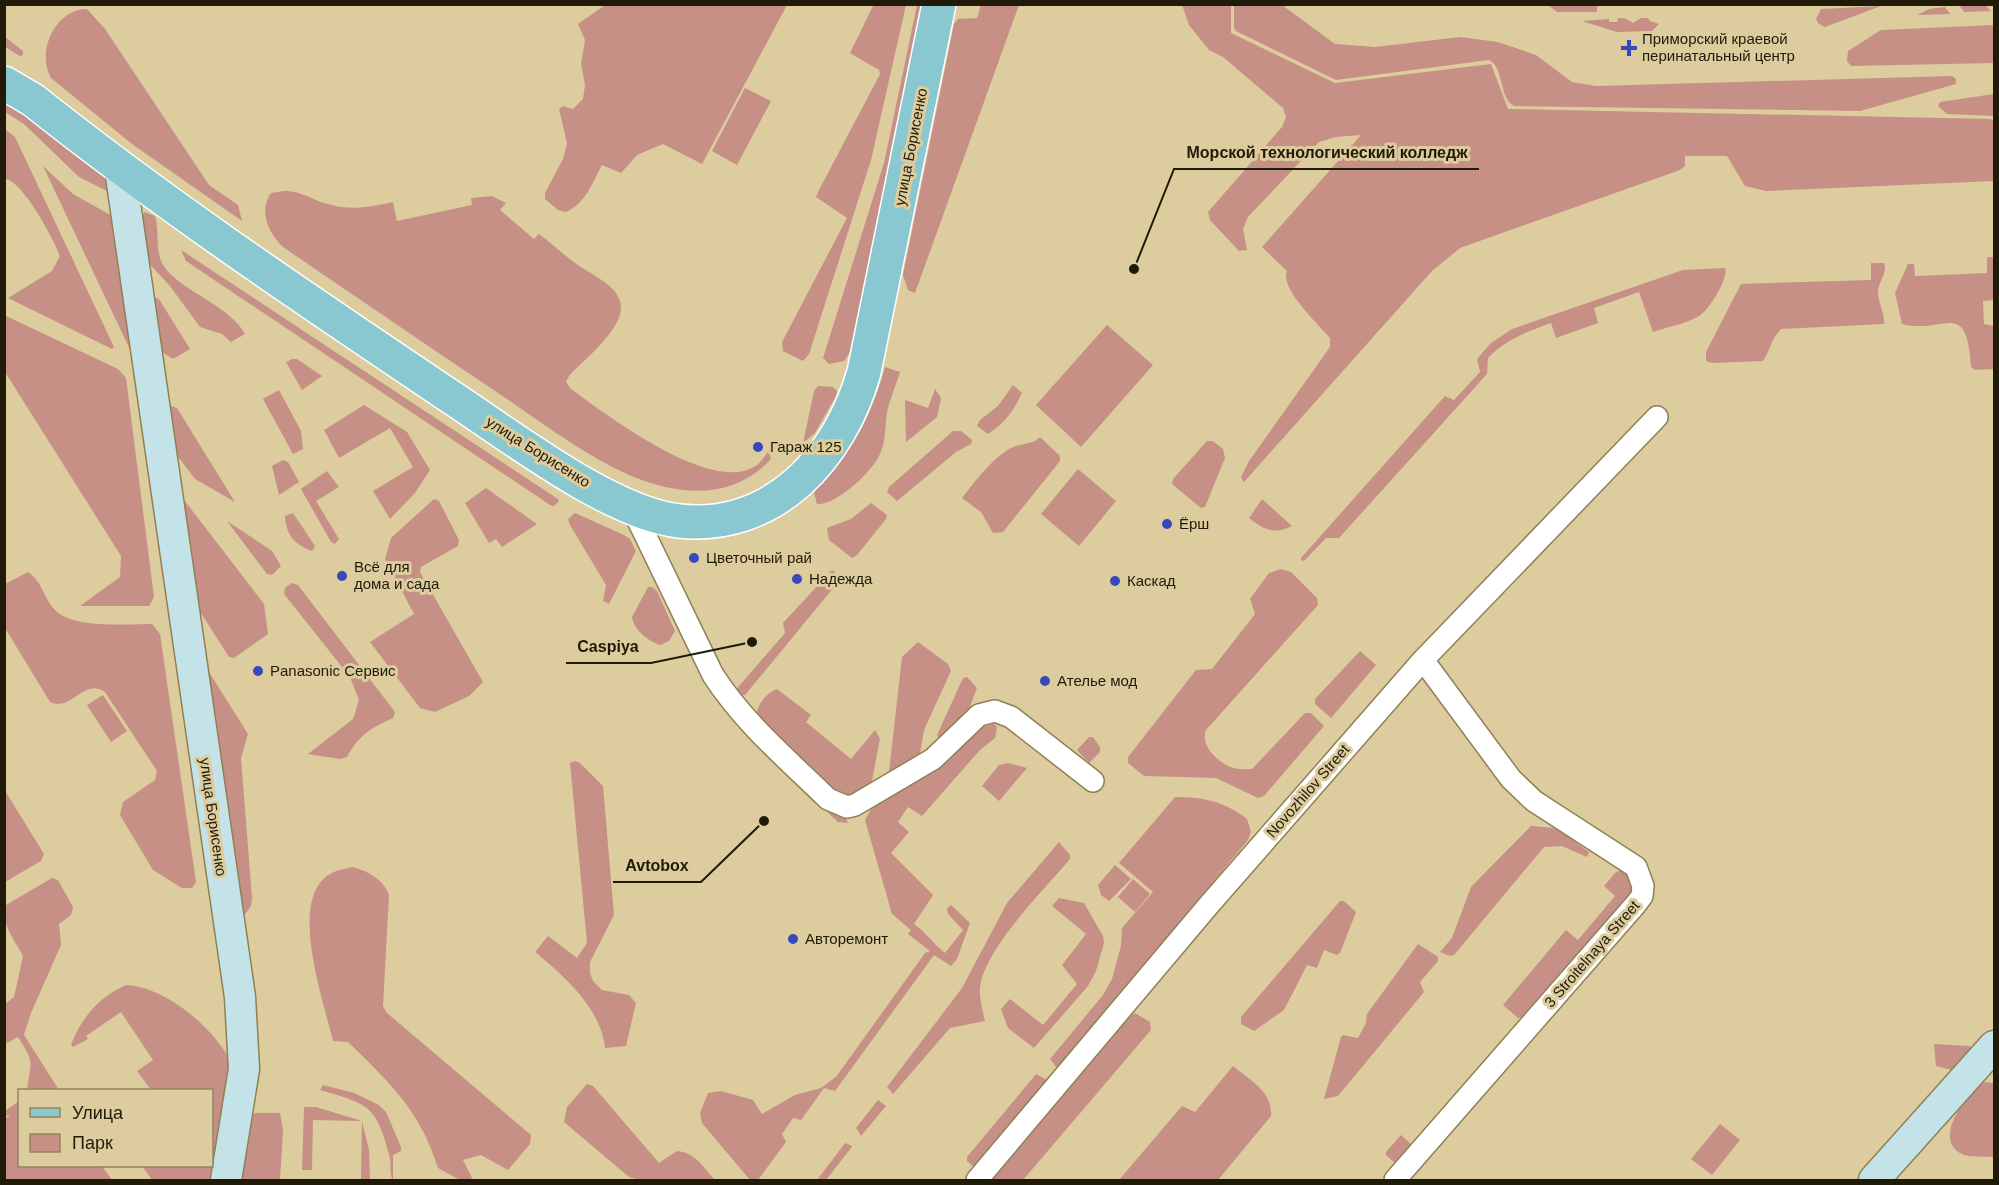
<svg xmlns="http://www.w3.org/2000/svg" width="1999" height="1185" font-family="Helvetica,sans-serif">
  <rect width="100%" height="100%" fill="#dccc9e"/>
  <path fill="#c79086" d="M874,4L906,5L871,160L809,354L803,361L783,351L782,342L847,218L816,197L818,192L880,74L879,70L850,53Z
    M605,5H787L702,164L663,144L637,155L621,173L602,165C592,183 586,203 566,212L558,210L545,199V193L563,159L567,143L559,109L563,106L573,109L583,99L585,85L581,64L585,40L578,24Z
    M917,5H922L853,348L844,361L829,364L823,358L884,163Z
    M981,5H1019L915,293L908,290L903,275L954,24L958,19L977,18Z
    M1182,5H1231V33L1335,83L1491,64L1508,109L1991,119L1994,121V181L1766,191L1745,186L1727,156H1685V166L1680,170L1460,248L1432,271L1244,482L1241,477L1249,461L1330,347V338C1319,325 1279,288 1287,271L1262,247L1361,135L1336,137L1319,142L1248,217L1243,229L1247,250L1239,251L1210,220L1208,212L1282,127L1286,117L1283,108L1223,57L1209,50L1189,25Z
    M1234,5H1282L1335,44L1375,47L1460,37L1498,42L1536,55L1572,82L1596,86L1952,76L1956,79V84L1860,111L1514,106C1498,97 1505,68 1489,60L1336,80L1236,31L1234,28Z
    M1548,5H1597V12H1557Z
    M1959,5H1986L1990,11L1964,12Z
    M1881,6L1825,27L1819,24L1816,19L1821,9Z
    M1945,7L1950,14L1917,15L1929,9Z
    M87,9L105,29L209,185L238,205L242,221L132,144L51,78C36,52 55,9 87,9Z
    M1618,18H1624L1633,23L1641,18H1648L1650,21L1659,24L1652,31L1617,32L1582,21L1609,19V22H1617Z
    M1994,25V63L1851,66L1847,61L1848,51L1881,30Z
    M4,36L23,51V55L20,56L5,47Z
    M745,88L771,101L737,165L712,151Z
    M1994,94V116L1947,114L1938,106L1940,102Z
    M4,98L106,176L109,192L79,177L24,124L5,112Z
    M6,130L15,137L114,347L112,349L8,298L52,271L60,256C54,239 22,180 5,179Z
    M43,166L73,194L114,217L133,356Z
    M284,191C300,190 312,200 328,204C351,211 370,207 393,202L397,221L472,205L471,198L492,196L506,203L500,210L534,239L539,234C551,243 563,254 575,263C594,277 632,290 618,320C608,341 585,359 569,376L566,382L571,389C607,415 709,493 754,467C760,464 765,456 769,450L771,459C746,486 713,495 676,489C615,480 552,429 501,395C428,346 356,297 283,247C269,234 258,211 271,193Z
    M145,212L155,216C159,230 156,245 160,258C169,288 228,302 245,334L231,342L222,334L200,327L170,286L144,258L141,217Z
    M181,250L558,499L559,501L554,506L550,505L186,261Z
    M1987,257H1994V300L1983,301L1984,324L1994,326V369L1975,370L1971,367C1967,296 1944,335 1902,324L1895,293L1908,264H1914L1915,276L1987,273Z
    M1871,263H1884C1888,272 1879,281 1878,291C1877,301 1885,312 1884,324L1781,329C1771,339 1771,349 1763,361L1712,363L1706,361V352L1741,284L1871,280Z
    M1725,268C1729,278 1709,310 1699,316C1686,324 1667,327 1653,332L1639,292L1594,308L1598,323L1556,338L1551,323C1527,332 1506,339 1488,358L1487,374L1339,538H1326L1304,561L1301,560V558L1445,396L1454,400L1480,372L1477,359L1491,343L1512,329L1683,270Z
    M151,296L159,299L190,349L173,359L159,350Z
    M4,315L118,369L126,378L154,597L149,606H80L120,577L121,556L5,372Z
    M1107,325L1153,365L1081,447L1036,405Z
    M292,359H297L322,376L302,390L286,362Z
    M885,367L900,372C896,385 890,399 887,412C885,426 886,441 880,454C873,471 836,506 817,504L814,493C823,480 835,469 844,456C864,428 876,400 885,367Z
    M1013,385L1022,393C1014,410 1004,424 988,434L977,426L980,420L998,406Z
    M818,386L833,387L837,391L836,396L815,433L803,443L814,391Z
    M935,389L941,398L937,417L906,442L905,400L928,408Z
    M279,390L301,431L303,449L293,454L263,399Z
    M364,405L407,432L430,470L415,493L390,519L373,491L413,467L390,428L339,458L324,430Z
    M171,406L177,408L235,502L195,479L176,454L167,410Z
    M953,431H961L972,440L971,444L956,452L897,501L887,492L889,487Z
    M1040,437L1060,456V461L1003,532L993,533L981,512L962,498C976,480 989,462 1009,449C1019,443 1033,445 1040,437Z
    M1207,441H1213L1223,449L1225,458L1205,507L1201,508L1172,484L1173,479Z
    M283,460L288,462L299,482L279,495L272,466Z
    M1078,469L1116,501L1079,546L1041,514Z
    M327,471L339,487L316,501L339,539L335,544L331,542L301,489Z
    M486,488L537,524L502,547L496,539L489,543L465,503Z
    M181,496L264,604L268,634L234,658L229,657L197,607Z
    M434,499L439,501L459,540L458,546L421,567L420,572L483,682L469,696L435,712L420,708L370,642L414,614L385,559L391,538Z
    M1262,499L1292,526C1275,535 1264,530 1249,518Z
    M871,503L887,515L886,519L857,555L852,558L829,540L827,528L851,519Z
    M293,513L315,546L312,551C295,545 286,535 285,516Z
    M575,513L624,535L630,539L636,551L609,604L603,601L606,585L570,525L568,519Z
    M227,521L272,551L281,566L272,575L267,574Z
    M1281,569L1291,572L1317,598L1318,605L1206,730C1200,745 1217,762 1231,767C1237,770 1245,769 1252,769L1305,713H1311L1324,726L1264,796L1258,798L1216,778L1144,776L1128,763V757L1196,670L1212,669L1255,614L1250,599L1269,573Z
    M832,570L840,577L839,581L745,695H741L737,689L739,686L785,633L783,623Z
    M28,572C42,581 44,599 55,610C73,629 127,624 152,624L160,634L196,882L192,888H182L153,870L120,815L123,802L155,780L157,771L105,692C84,677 72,712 50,702L5,628V584Z
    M292,583L298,585L395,712L393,718C372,727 358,736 347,757L340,759L308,754L353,719L359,700L350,677L284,594L285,588Z
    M648,587H652L657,591L675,631L669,641L660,645C648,641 634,630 632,617Z
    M918,642L948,664L951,671L924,730L920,754L889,772L902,657Z
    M1360,651L1376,665L1331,718L1315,704V699Z
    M209,672L248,734L241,758L252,898L251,906L243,917L205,673Z
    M967,677L977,688L967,714L940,740L937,735L963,678Z
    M777,689L811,715L806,722L851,759L875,730L880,739L871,786L847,797L834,791L757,718C755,707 766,693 777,689Z
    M103,695L127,731L111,742L87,705Z
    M994,724L997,727L995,738L980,750L922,816L908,807L898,822L909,832L891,853L933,895L914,924C927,933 933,944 945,953L963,930L948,914L947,908L951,905L970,923L957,959L951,966L934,955L835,1091L824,1088L801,1120L793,1118L782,1134L786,1142L758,1180H750L702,1123L700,1113L708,1093L721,1091L753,1100L762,1114L795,1095L821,1088L836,1077L925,953L930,951L908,934L911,930L892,914L865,820L873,806L939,767L982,727Z
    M1089,737H1093L1100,747V752L1089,763L1077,750Z
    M575,761L580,763L603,786L614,915L590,962V973L593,981L602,990L629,995L636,1003L626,1046L605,1048C601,1008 564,976 535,952L548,936L577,958L587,943L570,763Z
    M1008,763L1027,768L999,801L982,786L999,765Z
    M794,781L845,816L848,823L838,822Z
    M4,789L44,854L41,861L5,882Z
    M1175,797C1203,797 1224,801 1247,819L1251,832L1248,840L1059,1067H1056L1050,1059L1103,995L1112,979L1121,946L1122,928L1153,892L1119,863Z
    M1531,826L1556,828L1589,852L1587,857L1562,846L1544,847L1454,955L1450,956L1440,952L1452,938L1471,887Z
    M1059,842L1070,855V859C1044,890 984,949 980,988C979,998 983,1011 985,1021L950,1028L893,1094L887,1087L962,988L1007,903Z
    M1115,865L1131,879L1109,901L1101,895L1098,885Z
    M352,867C368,871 383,879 389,895L383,1006L387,1013L531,1135L530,1144L508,1170L481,1155L463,1160L473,1180H460L438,1168C420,1110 389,1082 348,1042L333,1041C324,1002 287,899 330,874C336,870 346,869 352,867Z
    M1622,870L1627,872L1634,885L1627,899L1525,1017L1518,1018L1503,1005L1566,930L1578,940L1615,896L1604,886L1616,872Z
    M52,878L58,880L73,907L71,915L59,924L61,945L31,1013L24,1035L59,1090H27C31,1060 35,1064 18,1037L7,1043L5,1039V1004L14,997L23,956C15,941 0,923 6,905Z
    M1133,879L1150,894L1135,912L1118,897Z
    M1059,898L1084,903L1103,936L1104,943L1096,971L1088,986L1034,1048L1008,1028L1001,1009L1010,999L1043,1025L1077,984L1062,965L1086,934L1052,906Z
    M1340,901H1344L1356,912L1340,953L1337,955L1324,950L1317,968L1307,965L1284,1010L1254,1031L1241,1024V1017Z
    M1418,944L1438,957V961L1420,982L1424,992L1338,1096L1324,1099L1341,1037L1343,1035L1358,1038L1366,1023L1367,1014Z
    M126,985C166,987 214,1028 231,1062L213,1180H152L142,1166H212V1090H151L137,1071L153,1060L121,1012L86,1036L88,1039L73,1047L71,1045C81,1018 99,997 126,985Z
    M1135,1013L1150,1022L1151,1030L1023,1180H990L1129,1017Z
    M1934,1044L1970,1046L1973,1052L1955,1071L1936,1066Z
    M1233,1066C1250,1080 1273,1092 1271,1116L1218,1180H1119L1182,1106L1195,1112Z
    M1036,1074L1047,1080L1046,1083L974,1167L967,1161V1157Z
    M1985,1082L1994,1083V1157C1985,1156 1970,1158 1962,1154C1931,1139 1967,1093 1985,1082Z
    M587,1084L593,1086L659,1163L677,1151C696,1153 703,1167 715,1180H640L629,1177L564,1122L567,1107Z
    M323,1085L354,1093L379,1105L386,1112L401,1147V1151L393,1155V1180C389,1175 392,1163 389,1154C376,1104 367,1104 320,1090Z
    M878,1100L886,1106L861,1136L856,1128Z
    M19,1101L20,1166H102L112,1180H5V1119L10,1115L5,1116V1111Z
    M304,1107H316L362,1121L369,1150L370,1180H361L362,1121L313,1120L312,1170H302Z
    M255,1113H280L283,1130L280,1180H240L251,1117Z
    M1720,1124L1740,1140L1712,1175L1691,1159Z
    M1401,1135L1413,1146L1396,1164L1386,1155V1152Z
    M845,1143L852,1146L851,1148L826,1180H817Z"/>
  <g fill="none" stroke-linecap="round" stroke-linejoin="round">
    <g stroke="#8f8155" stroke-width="24">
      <path id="street" d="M632,508L713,675C744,723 787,759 828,799L847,807L855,805L933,759L979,715L995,711L1011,717L1093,781
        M977,1180L1208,906L1423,660L1657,417
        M1395,1180L1636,904L1642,896L1643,886L1636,867L1534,801L1511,779L1423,660"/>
    </g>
    <g stroke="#8f8155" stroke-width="33">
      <path id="secondary" d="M120,169L240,997L244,1069L226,1180
        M1874,1180L1994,1046"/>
    </g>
    <g stroke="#fff" stroke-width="36">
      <path id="primary" d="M4,83L33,100C166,206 307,300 448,395C508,434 609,513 679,521C774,531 840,457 864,372L939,4"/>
    </g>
    <use href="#street" stroke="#fff" stroke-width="21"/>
    <use href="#secondary" stroke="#c4e3e8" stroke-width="30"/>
    <use href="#primary" stroke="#89c7d1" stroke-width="33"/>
  </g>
  <g fill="#3847ba" stroke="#dccc9e" stroke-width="2">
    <path d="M1626 39h6v6h6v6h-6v6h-6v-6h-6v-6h6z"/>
    <circle cx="758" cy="447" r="6"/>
    <circle cx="1167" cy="524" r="6"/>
    <circle cx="694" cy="558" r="6"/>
    <circle cx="342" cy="576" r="6"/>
    <circle cx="797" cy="579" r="6"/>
    <circle cx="1115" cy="581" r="6"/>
    <circle cx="258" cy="671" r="6"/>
    <circle cx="1045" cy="681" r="6"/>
    <circle cx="793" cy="939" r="6"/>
  </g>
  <g text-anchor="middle" stroke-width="6" stroke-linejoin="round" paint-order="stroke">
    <g font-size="15" fill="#201a09" stroke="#dccc9e" text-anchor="start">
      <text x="1642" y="44">Приморский краевой<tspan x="1642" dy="17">перинатальный центр</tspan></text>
      <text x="770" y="452">Гараж 125</text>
      <text x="1179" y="529">Ёрш</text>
      <text x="706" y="563">Цветочный рай</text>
      <text x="354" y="572">Всё для<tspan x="354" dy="17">дома и сада</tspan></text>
      <text x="809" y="584">Надежда</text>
      <text x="1127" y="586">Каскад</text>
      <text x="270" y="676">Panasonic Сервис</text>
      <text x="1057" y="686">Ателье мод</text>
      <text x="805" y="944">Авторемонт</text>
    </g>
    <g font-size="15" fill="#201a09" stroke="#dccc9e">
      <text transform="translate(911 147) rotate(-79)" y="5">улица Борисенко</text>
      <text transform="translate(538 452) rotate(32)" y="5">улица Борисенко</text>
      <text transform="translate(1308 791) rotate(-49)" y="5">Novozhilov Street</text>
      <text transform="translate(213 817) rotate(82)" y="5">улица Борисенко</text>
      <text transform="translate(1592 954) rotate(-49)" y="5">3 Stroitelnaya Street</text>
    </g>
  </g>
  <path fill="none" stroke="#201a09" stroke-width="2" d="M1134 269L1174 169H1479M752 642L651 663H566M764 821L701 882H613"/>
  <g fill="#201a09" stroke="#dccc9e" stroke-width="2">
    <circle cx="1134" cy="269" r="6"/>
    <circle cx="752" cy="642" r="6"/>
    <circle cx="764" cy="821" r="6"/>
  </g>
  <g font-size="16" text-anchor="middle" font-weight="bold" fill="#201a09" stroke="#dccc9e" stroke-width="6" stroke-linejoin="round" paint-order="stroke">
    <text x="1327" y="158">Морской технологический колледж</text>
    <text x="608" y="652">Caspiya</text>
    <text x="657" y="871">Avtobox</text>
  </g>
  <rect width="1999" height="1185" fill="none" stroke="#201a09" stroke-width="12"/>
  <rect x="18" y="1089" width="195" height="78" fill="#dccc9e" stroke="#918562" stroke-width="1.5"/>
  <rect x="30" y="1108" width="30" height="9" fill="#89c7d1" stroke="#918562" stroke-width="1.5"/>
  <text x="72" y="1119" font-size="18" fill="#201a09">Улица</text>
  <rect x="30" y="1134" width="30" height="18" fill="#c79086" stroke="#918562" stroke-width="1.5"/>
  <text x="72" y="1149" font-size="18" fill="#201a09">Парк</text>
</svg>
